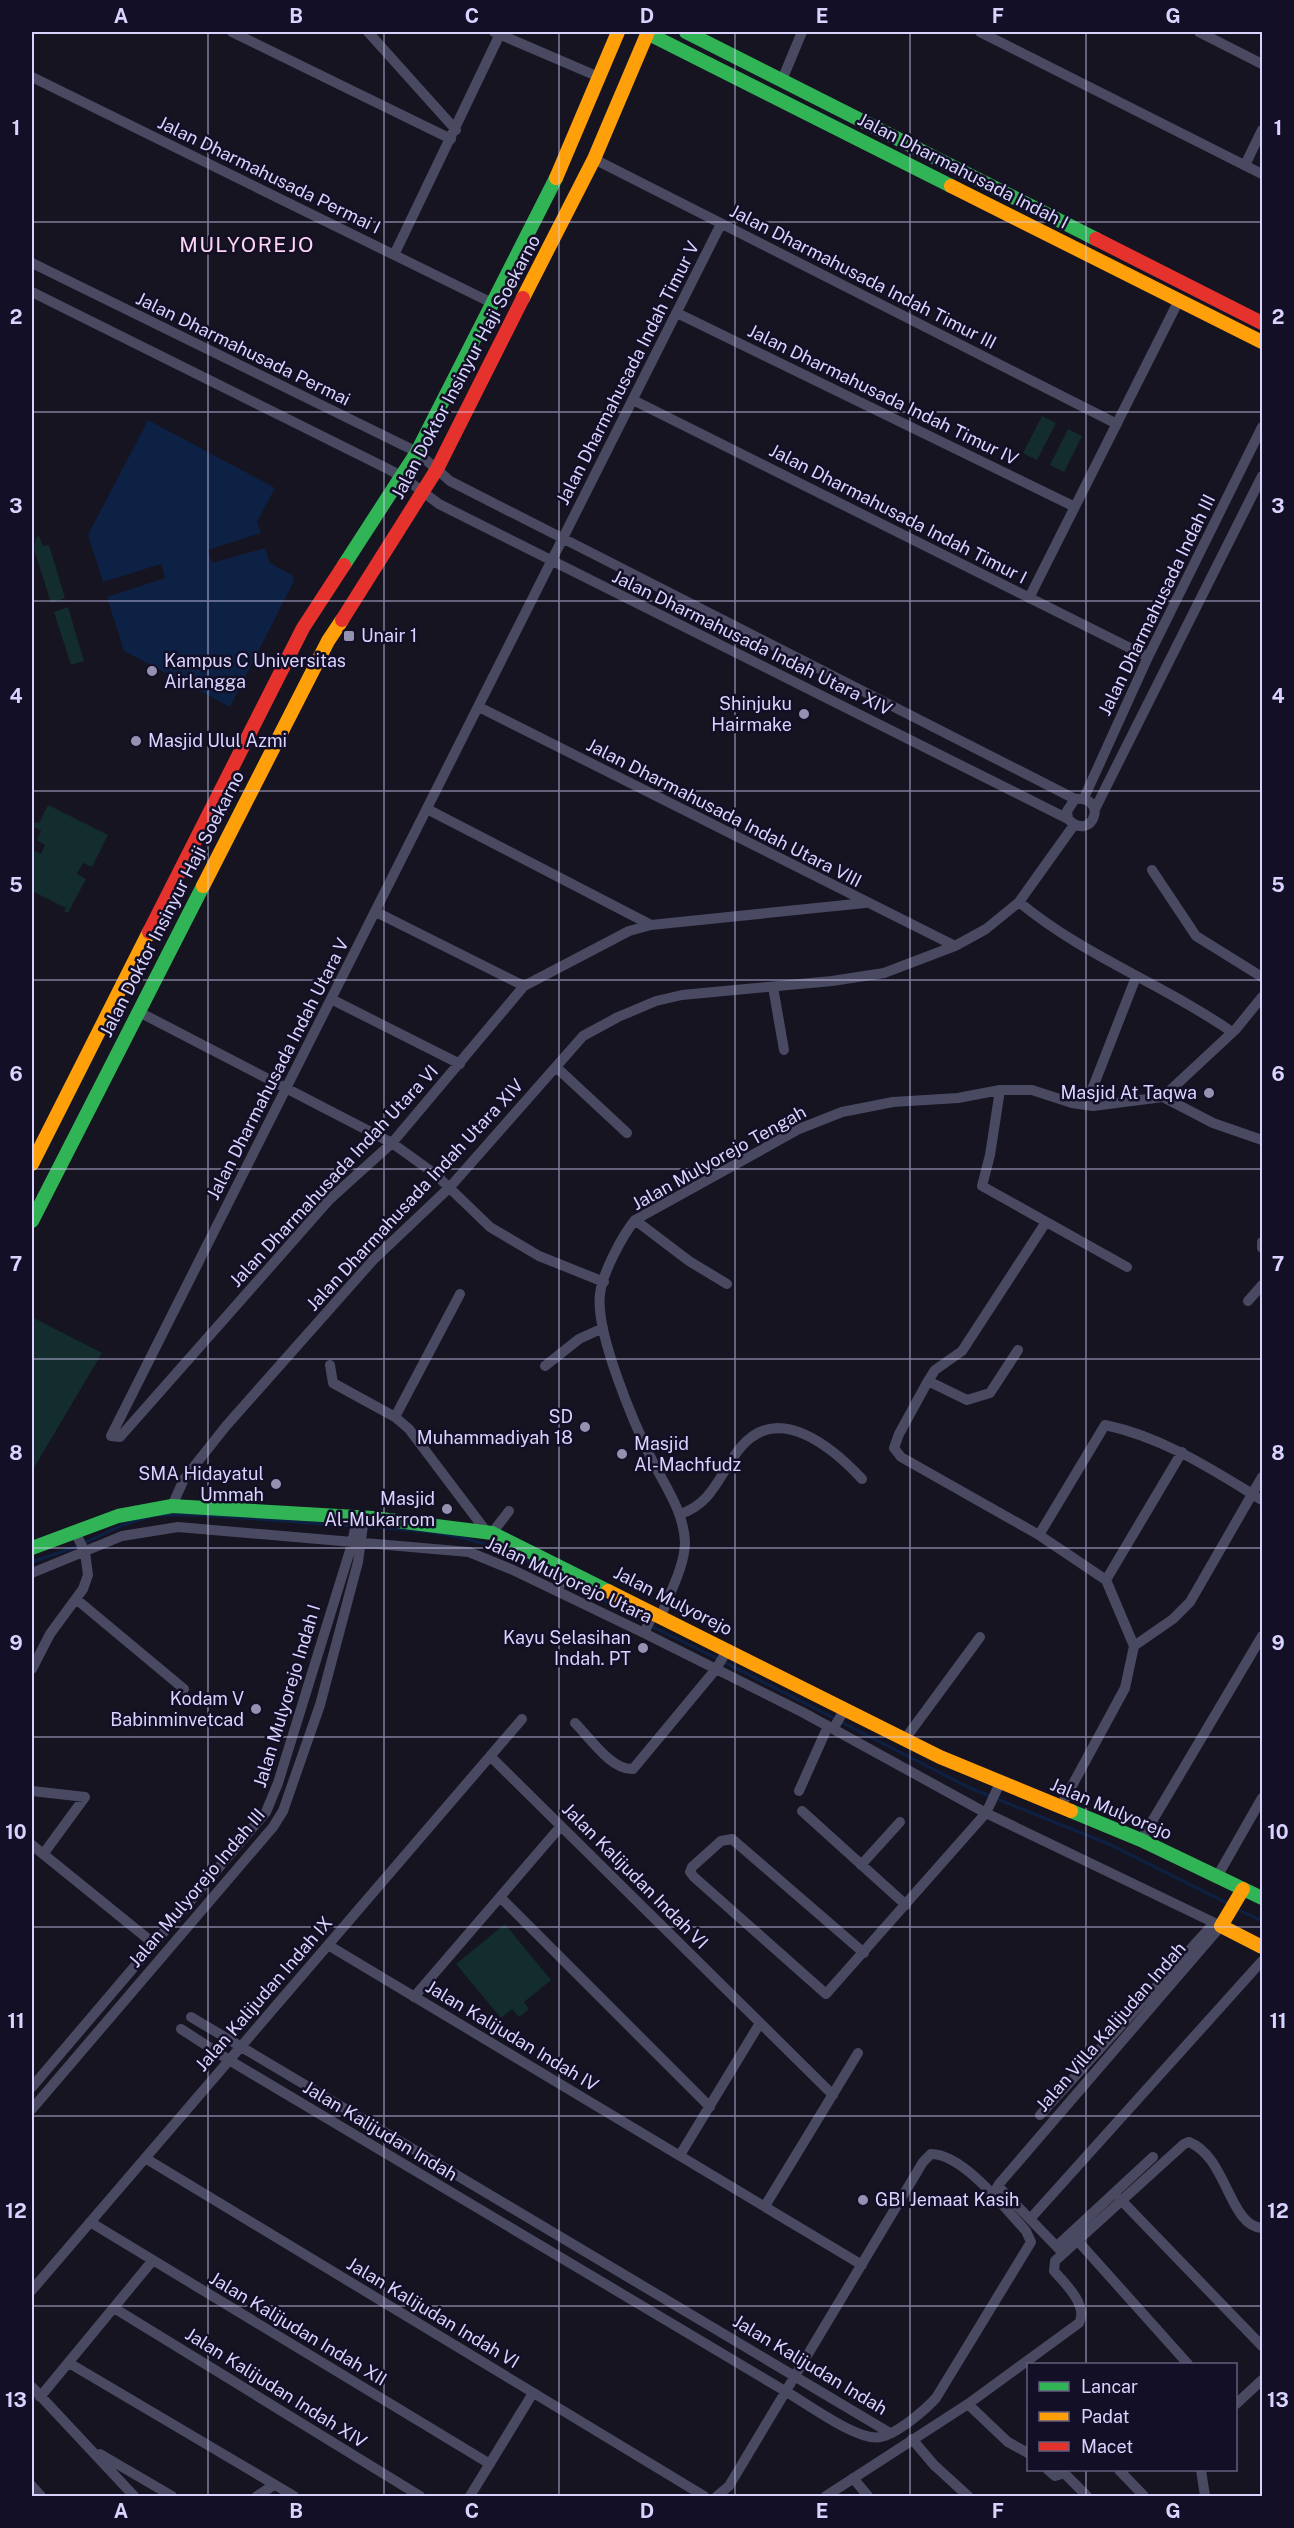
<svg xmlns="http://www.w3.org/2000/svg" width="1294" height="2528" font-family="'Public Sans',sans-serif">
  <rect width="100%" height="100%" fill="#161421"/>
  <path fill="#132c2d" d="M1042,416L1056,423L1037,460L1023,453Z
    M1068,429L1082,436L1064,472L1050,465Z
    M39,536L43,546L49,545L65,598L51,603L34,549L36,537Z
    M68,607L84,661L71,665L54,612Z
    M48,805L108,835L92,867L83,863L77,874L86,879L68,913L64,911L66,908L32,891V852L33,850L41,854L45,845L37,840L41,831L33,826L35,822L39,823Z
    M32,1317L102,1353L32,1471Z
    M505,1924L551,1980L524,2002L529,2009L519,2017L512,2009L501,2018L456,1964Z"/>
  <path fill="#0d2144" d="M148,420L275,488L257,522L261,533L208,550L212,563L265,548L270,563L292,575L294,581L230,707L124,651L107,597L165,578L161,564L103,582L88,535Z"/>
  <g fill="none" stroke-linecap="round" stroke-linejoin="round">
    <path stroke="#0d2144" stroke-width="3" d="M366,1527C401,1529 437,1531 471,1540C528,1555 593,1595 645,1623
      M84,1543L123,1525L155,1515H200L353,1526
      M32,1562L78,1546
      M651,1626L718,1659
      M724,1662L836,1719
      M841,1722L970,1788L1109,1844L1229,1904
      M1237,1909L1262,1921"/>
    <path stroke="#4a4962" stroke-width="10" d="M232,32L451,139
      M368,32L456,130
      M494,32L599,77
      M980,32L1262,174
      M1199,32L1262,64
      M32,77L492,303
      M782,80L802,32
      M594,159L1117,424
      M1245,165L1262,130
      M721,224L111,1436L120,1437L330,1199L392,1143L524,986L629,931L651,925L865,903
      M394,255L501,32
      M32,263L417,452L450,481L1075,799
      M32,292L388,469L403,477L439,504L1068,819C1092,844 1110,796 1075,799L1067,811L1068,819
      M677,313L1075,507
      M633,400L1148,657
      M1029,598L1179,300
      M479,707L955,946
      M1084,798L1148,657L1262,427
      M427,809L651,925
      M1095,809L1262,476
      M1152,870L1196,936L1262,977
      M1019,902C1084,956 1163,984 1232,1032
      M376,912L524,986
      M773,987L784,1050
      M333,1000L460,1064
      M137,1011L392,1143L435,1174L490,1227L539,1256L604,1282
      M556,1067L627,1133
      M1000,1090L990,1155L982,1186L1127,1267
      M1163,1097L1236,1029L1262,997
      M1163,1097L1213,1123L1262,1140
      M1086,1105L1136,977
      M635,1220L689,1261L727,1284
      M1046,1222L962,1351L935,1370L928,1381L899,1434L894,1448L901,1457L1039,1535L1106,1580L1134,1646
      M1262,1242V1248
      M1248,1301L1262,1285
      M330,1365L333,1383L395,1417L409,1429L486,1531
      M545,1366L579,1339L603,1328
      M928,1381L967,1400L990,1393L1018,1350
      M395,1417L460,1294
      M172,1506L184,1479L226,1426L374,1259L450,1187L583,1036L618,1017L656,1001L682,995L832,981L884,973L955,946L986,929L1019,902L1074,825
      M680,1514C714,1503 720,1472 741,1447C779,1402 833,1448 862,1479
      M492,1533L509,1511
      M1039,1535L1105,1425C1163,1437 1213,1470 1262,1500
      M32,1573L122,1536L178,1527L469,1552L513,1570L644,1633L804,1713L986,1813L1221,1926L999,2184L992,2196
      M1106,1580L1182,1452
      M557,1591L567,1568
      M76,1599L184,1689
      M661,1616C669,1594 685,1566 685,1542C684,1513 666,1487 653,1462C635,1426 595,1333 600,1294C602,1274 622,1236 635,1220L799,1129L842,1112L893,1102L958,1098L1000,1090H1032L1072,1103L1093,1106L1163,1097
      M644,1633L654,1612
      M32,1669L50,1634L83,1589L88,1575L85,1552L75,1532
      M575,1723C590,1738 611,1770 633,1769L716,1669L728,1649
      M833,1729L845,1709
      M905,1739L980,1637
      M490,1756L833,2095
      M32,1791L85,1797L44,1853
      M799,1791L828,1726
      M1061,1806L1125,1688L1134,1646L1173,1619L1190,1602L1262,1477
      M802,1811L906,1905
      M1141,1840L1262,1636
      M32,1845L153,1943
      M861,1865L900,1822
      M1218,1875L1262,1798
      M500,1897L710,2107
      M328,1945L862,2265
      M864,1953L732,1839L721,1841L692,1867L690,1872L694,1877L826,1994L986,1813L1000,1783
      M414,1997L561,1826
      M191,2017L890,2433
      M181,2029L229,2060L785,2391C805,2402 858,2442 880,2437C897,2434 925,2410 936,2398L1031,2242L1026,2231C1005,2208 963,2154 931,2154L923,2162L729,2486L717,2496
      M32,2087L266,1812L278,1783L352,1544L357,1518
      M32,2109L273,1827L283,1811L320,1705L358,1562L364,1518
      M1040,2115L1214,1923
      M680,2155L760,2023
      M145,2158L704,2496
      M998,2186L1060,2250
      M1120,2199L1262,2346
      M765,2206L858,2053
      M1030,2219L1262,1961
      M90,2222L490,2464
      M1077,2240L1188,2364
      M1057,2246L1153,2157
      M32,2290L522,1719
      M114,2308L420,2496
      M69,2363L294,2496
      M32,2387L134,2496
      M40,2397L153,2260
      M968,2404L1008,2442L1028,2453
      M1236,2404L1262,2380
      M912,2439L934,2465L968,2496
      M100,2454L172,2496
      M1048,2470L1055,2476L1064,2473L1087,2496
      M1119,2470L1144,2496
      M1201,2470L1205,2496
      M853,2478L868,2496
      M32,2486L41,2496
      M257,2496L274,2485
      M470,2496L533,2393
      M826,2496L968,2404L1079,2323C1089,2306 1064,2282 1054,2271L1055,2261L1184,2144L1189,2142C1227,2157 1229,2226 1262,2228"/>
    <path stroke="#30b455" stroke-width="14" d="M686,32L1096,239
      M647,33L951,186
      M344,565L417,452L556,178
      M32,1221L203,886
      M32,1548L118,1516L172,1506L373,1518L492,1533L608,1591
      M1071,1811L1141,1840L1262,1898"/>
    <path stroke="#ff9f0a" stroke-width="14" d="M556,178L618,32
      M951,186L1262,342
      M523,298L594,159L648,32
      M203,886L328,641L342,620
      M32,1164L149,932
      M608,1591L940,1757L1071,1811
      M1243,1889L1221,1926L1262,1947"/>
    <path stroke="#e5322d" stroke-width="14" d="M1096,239L1262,323
      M342,620L437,469L523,298
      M149,932L303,628L344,565"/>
  </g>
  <path fill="none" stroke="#d9d4ff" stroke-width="1.5" stroke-opacity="0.55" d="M208,32V2496M384,32V2496M559,32V2496M735,32V2496M910,32V2496M1086,32V2364M32,222H1262M32,412H1262M32,601H1262M32,791H1262M32,980H1262M32,1169H1262M32,1359H1262M32,1548H1262M32,1737H1262M32,1927H1262M32,2116H1262M32,2306H1262M1086,2470V2496"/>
  <g fill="#9591b1" stroke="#130f26" stroke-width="2">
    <rect x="343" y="630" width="12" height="12" rx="3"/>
    <circle cx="152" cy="671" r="6"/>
    <circle cx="804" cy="714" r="6"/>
    <circle cx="136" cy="741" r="6"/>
    <circle cx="1209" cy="1093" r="6"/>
    <circle cx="585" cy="1427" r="6"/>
    <circle cx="622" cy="1454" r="6"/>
    <circle cx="276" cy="1484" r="6"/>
    <circle cx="447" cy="1509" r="6"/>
    <circle cx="643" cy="1648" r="6"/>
    <circle cx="256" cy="1709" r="6"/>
    <circle cx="863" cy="2200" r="6"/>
  </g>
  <g text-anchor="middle" stroke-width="5" stroke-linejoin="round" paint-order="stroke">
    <g font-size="18" fill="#d9d4ff" stroke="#130f26">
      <text transform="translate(963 171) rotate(27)" y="6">Jalan Dharmahusada Indah I</text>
      <text transform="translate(269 175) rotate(26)" y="6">Jalan Dharmahusada Permai I</text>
      <text transform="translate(863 277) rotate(27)" y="6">Jalan Dharmahusada Indah Timur III</text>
      <text transform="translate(243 349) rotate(26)" y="6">Jalan Dharmahusada Permai</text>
      <text transform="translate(466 367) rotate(-62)" y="6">Jalan Doktor Insinyur Haji Soekarno</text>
      <text transform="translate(628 373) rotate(-63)" y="6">Jalan Dharmahusada Indah Timur V</text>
      <text transform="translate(883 395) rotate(26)" y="6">Jalan Dharmahusada Indah Timur IV</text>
      <text transform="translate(898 514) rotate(27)" y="6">Jalan Dharmahusada Indah Timur I</text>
      <text transform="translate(1157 605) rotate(-64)" y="6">Jalan Dharmahusada Indah III</text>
      <text transform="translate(752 643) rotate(26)" y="6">Jalan Dharmahusada Indah Utara XIV</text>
      <text transform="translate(724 813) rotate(27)" y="6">Jalan Dharmahusada Indah Utara VIII</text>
      <text transform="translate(172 904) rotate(-63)" y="6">Jalan Doktor Insinyur Haji Soekarno</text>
      <text transform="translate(278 1069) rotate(-63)" y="6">Jalan Dharmahusada Indah Utara V</text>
      <text transform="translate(719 1158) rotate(-29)" y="6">Jalan Mulyorejo Tengah</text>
      <text transform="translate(334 1176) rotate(-47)" y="6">Jalan Dharmahusada Indah Utara VI</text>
      <text transform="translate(415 1195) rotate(-47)" y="6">Jalan Dharmahusada Indah Utara XIV</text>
      <text transform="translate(569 1580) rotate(25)" y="6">Jalan Mulyorejo Utara</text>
      <text transform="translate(673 1601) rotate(27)" y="6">Jalan Mulyorejo</text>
      <text transform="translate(287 1696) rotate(-73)" y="6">Jalan Mulyorejo Indah I</text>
      <text transform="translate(1111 1809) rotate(23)" y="6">Jalan Mulyorejo</text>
      <text transform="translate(635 1876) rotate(45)" y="6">Jalan Kalijudan Indah VI</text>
      <text transform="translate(197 1888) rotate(-50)" y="6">Jalan Mulyorejo Indah III</text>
      <text transform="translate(264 1994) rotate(-49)" y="6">Jalan Kalijudan Indah IX</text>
      <text transform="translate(1111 2027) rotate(-49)" y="6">Jalan Villa Kalijudan Indah</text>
      <text transform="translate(512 2036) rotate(31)" y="6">Jalan Kalijudan Indah IV</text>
      <text transform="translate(380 2131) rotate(31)" y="6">Jalan Kalijudan Indah</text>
      <text transform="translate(433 2313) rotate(31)" y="6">Jalan Kalijudan Indah VI</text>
      <text transform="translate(298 2329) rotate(31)" y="6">Jalan Kalijudan Indah XII</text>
      <text transform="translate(810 2365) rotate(31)" y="6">Jalan Kalijudan Indah</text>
      <text transform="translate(276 2388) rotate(32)" y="6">Jalan Kalijudan Indah XIV</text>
    </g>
    <g font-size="18" fill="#d9d4ff" stroke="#130f26" text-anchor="end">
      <text x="361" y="642" text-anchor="start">Unair 1</text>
      <text x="164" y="667" text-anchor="start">Kampus C Universitas<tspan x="164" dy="21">Airlangga</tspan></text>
      <text x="792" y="710">Shinjuku<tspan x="792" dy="21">Hairmake</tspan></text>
      <text x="148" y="747" text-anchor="start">Masjid Ulul Azmi</text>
      <text x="1197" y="1099">Masjid At Taqwa</text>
      <text x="573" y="1423">SD<tspan x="573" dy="21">Muhammadiyah 18</tspan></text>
      <text x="634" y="1450" text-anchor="start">Masjid<tspan x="634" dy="21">Al-Machfudz</tspan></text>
      <text x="264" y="1480">SMA Hidayatul<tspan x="264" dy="21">Ummah</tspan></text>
      <text x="435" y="1505">Masjid<tspan x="435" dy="21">Al-Mukarrom</tspan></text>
      <text x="631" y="1644">Kayu Selasihan<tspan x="631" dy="21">Indah. PT</tspan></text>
      <text x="244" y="1705">Kodam V<tspan x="244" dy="21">Babinminvetcad</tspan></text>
      <text x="875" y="2206" text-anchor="start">GBI Jemaat Kasih</text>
    </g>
    <g font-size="21" letter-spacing="1.5" fill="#ffd6f0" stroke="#130f26">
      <text x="247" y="252">MULYOREJO</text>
    </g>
  </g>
  <rect width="1294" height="2528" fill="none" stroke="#130f26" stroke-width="66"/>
  <rect x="1027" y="2363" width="210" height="108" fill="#130f26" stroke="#625e7d" stroke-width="1.5"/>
  <rect x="1039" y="2382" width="30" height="9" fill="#30b455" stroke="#625e7d" stroke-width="1.5"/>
  <text x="1081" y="2393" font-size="18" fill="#d9d4ff">Lancar</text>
  <rect x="1039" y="2412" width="30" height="9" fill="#ff9f0a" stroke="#625e7d" stroke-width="1.5"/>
  <text x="1081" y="2423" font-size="18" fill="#d9d4ff">Padat</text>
  <rect x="1039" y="2442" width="30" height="9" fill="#e5322d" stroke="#625e7d" stroke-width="1.5"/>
  <text x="1081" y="2453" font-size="18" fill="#d9d4ff">Macet</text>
  <rect x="33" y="33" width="1228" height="2462" fill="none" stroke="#d9d4ff" stroke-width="2"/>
  <g font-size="20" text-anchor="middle" font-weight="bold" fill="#d9d4ff">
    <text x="121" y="23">A</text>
    <text x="296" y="23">B</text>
    <text x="472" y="23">C</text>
    <text x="647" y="23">D</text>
    <text x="822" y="23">E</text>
    <text x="998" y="23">F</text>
    <text x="1173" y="23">G</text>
    <text x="16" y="135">1</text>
    <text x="1278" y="135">1</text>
    <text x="16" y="324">2</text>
    <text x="1278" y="324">2</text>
    <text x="16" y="513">3</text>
    <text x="1278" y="513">3</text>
    <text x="16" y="703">4</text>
    <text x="1278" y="703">4</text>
    <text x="16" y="892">5</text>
    <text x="1278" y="892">5</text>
    <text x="16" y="1081">6</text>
    <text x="1278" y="1081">6</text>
    <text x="16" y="1271">7</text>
    <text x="1278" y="1271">7</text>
    <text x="16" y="1460">8</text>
    <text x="1278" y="1460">8</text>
    <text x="16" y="1650">9</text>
    <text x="1278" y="1650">9</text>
    <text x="16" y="1839">10</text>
    <text x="1278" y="1839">10</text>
    <text x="16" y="2028">11</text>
    <text x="1278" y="2028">11</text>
    <text x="16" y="2218">12</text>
    <text x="1278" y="2218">12</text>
    <text x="16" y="2407">13</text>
    <text x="1278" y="2407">13</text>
    <text x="121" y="2518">A</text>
    <text x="296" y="2518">B</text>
    <text x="472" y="2518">C</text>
    <text x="647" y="2518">D</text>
    <text x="822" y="2518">E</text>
    <text x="998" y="2518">F</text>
    <text x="1173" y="2518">G</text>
  </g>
</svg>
